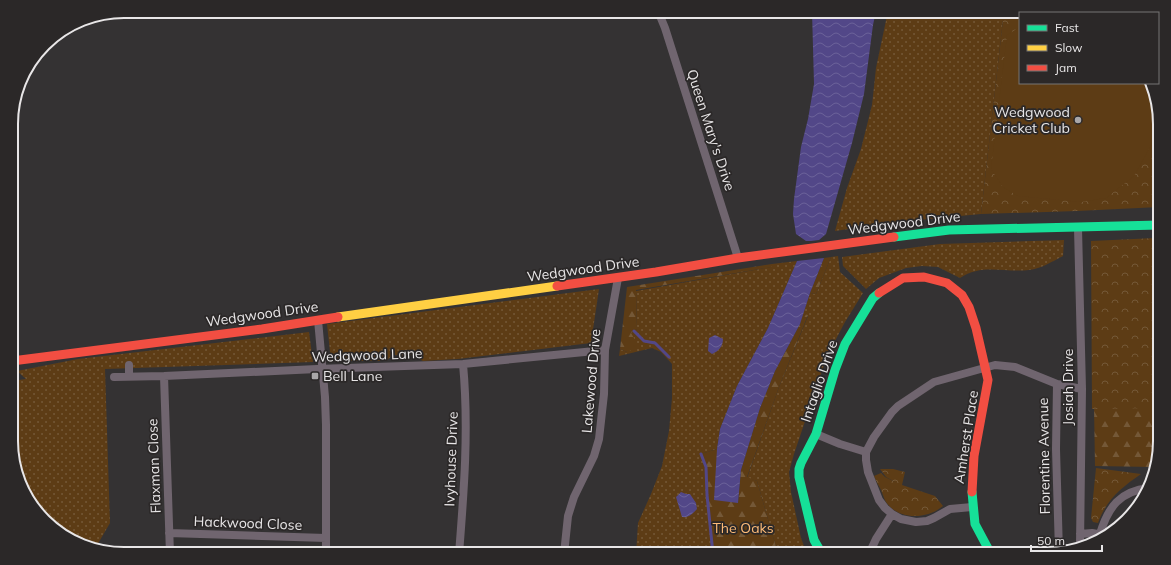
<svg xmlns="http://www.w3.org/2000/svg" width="1171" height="565" font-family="Mulish,sans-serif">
  <defs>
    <pattern id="grass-dots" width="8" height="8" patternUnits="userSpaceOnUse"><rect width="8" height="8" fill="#5d3c15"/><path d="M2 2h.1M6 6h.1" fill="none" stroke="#745837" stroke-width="1.8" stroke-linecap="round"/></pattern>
    <pattern id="forest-firs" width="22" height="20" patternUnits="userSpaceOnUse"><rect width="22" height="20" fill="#5d3c15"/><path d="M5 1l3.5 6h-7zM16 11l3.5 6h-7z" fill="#745837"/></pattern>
    <pattern id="park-crowns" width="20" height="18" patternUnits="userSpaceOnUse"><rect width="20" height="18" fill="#5d3c15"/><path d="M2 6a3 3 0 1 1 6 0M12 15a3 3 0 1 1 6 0" fill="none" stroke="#745837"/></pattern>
    <pattern id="water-waves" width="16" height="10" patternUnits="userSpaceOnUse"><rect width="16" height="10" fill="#524788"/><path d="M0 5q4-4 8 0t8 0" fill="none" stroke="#6b6299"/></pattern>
  </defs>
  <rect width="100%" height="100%" fill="#343233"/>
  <path fill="url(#grass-dots)" d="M888,11H1004L981,214L898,222L835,231L847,188L861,149L872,105L876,68Z
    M1064,240L1063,256C1053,261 1041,269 1029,270C1005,273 982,263 960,278L938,267L922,266L906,268L879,278L866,289L843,266L842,257L940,244Z
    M838,256L840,272L863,293L845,322L827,356L794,454L789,472L791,492L801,538L807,554H778L757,481L747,478L779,387L808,316L803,314L810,293L816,294L831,257Z
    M797,261L768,328L737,386L720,429L717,449L701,454L706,467L707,495L713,554H636L638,523L651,494L662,466L669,431L672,398V364L661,352L652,348L619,356L620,349L627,352L631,333L637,329L636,291L771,267L772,264Z
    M599,289L591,343L458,359L423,361L413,356L393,355L386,361H331L327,324Z
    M309,332L313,362L105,369L110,523L96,547L74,542L34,510L12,456V381L26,379L17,371L78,359Z"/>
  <path fill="url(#forest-firs)" d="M831,257L816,294L810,293L824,258Z
    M772,264V267L636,290L637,329L631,333L639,347L627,352L620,349L627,287Z
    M803,314L808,315L779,387L747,477L757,481L778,554H713L707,495L706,467L701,454L717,449V469L738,503L741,470L760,408L775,371L800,324Z
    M1160,358V441L1154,467L1095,466L1094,406Z"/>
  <path fill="url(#park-crowns)" d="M1004,11H1047L1056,13H1020V83H1148L1159,109V207L1077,211L981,214Z
    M1159,236L1160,408L1092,409L1091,241L1155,238Z
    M1096,468L1141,474C1122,487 1106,500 1098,523L1093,522L1091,518Z
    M880,469H893L905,472L902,485L935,496L943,506C928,519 899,521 886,502C884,499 883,494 881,490C879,486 876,481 874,476L881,473L885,477L897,483L886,477Z"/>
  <path fill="#5d3c15" d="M1020,27V83H1148L1159,109V131L1134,176L1106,198L1081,202L1018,196L1003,187L991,169L1007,35Z"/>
  <path fill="url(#water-waves)" d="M812,11H876L873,25L864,94L852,143L826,234L819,240L811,241H806L796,234L793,214L794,199L801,147L808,119L814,84Z
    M824,258L810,293L800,324L775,371L760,408L741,470L738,503L714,500L717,449L720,429L737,386L768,328L797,261Z
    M715,335L723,339C723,346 719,351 712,354L708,351L709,338Z
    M681,492L686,494H690L696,503L697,509C692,514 689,518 682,517L676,497Z"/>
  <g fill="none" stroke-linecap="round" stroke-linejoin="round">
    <path stroke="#524788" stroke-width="3" d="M634,331L644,341L655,343L669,357
      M701,454L706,467L707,495L713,554"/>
    <path stroke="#70656f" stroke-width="8" d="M658,11L665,28L738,258
      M1078,228L1082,389L1080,545
      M318,320L325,397L326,425V554
      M129,376V365
      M164,376L170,554
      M114,377L164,376L317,369L463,364L605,350
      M1057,384L1056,449L1059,552
      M816,434L840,444L866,452
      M972,507L950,509L934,518L927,521L916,522L901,519L892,514L885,508L879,500L868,472L866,460V452L874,437L892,412L898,406L934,382L995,365L1015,367L1057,384L1082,389
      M169,533L326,538
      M1080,534L1092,533L1108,536
      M1100,534C1108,507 1120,491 1149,488
      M459,554C464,491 469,428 463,364
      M564,554L568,516L574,497L594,456L599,439L604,394L605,350L618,278
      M869,554L876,539L892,514"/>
    <path stroke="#16e098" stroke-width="9" d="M894,237L949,230L1159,225
      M972,492L975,524L991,554
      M822,554L814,540L799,477V469L801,463L816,434L835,370L845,344L873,298L879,293"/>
    <path stroke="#ffcf43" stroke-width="9" d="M338,317L557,286"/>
    <path stroke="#f24e42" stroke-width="9" d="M557,286L656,272L738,258L894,237
      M879,293L903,278L924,277L947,283L962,295L969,307L976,328L988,380L974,456L972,492
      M12,361L262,329L338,317"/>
  </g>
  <g fill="#a9a7a8" stroke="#2b2828" stroke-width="1.5">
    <circle cx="1078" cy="120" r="4"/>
    <rect x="311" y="372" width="8" height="8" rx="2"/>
  </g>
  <g text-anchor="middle" stroke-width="3.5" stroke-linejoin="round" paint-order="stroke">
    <g font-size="14" fill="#e8e6e7" stroke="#2b2828" text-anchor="end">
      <text x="1070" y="117">Wedgwood<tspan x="1070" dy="16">Cricket Club</tspan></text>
      <text x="323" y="381" text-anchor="start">Bell Lane</text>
    </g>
    <g font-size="14" fill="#e8e6e7" stroke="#2b2828">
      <text transform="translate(711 130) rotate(72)" y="5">Queen Mary's Drive</text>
      <text transform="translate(904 223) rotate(-7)" y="5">Wedgwood Drive</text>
      <text transform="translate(583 269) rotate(-8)" y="5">Wedgwood Drive</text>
      <text transform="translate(262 314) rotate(-8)" y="5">Wedgwood Drive</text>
      <text transform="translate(367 355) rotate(-2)" y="5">Wedgwood Lane</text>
      <text transform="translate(591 381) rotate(-85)" y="5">Lakewood Drive</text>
      <text transform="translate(819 381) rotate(-71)" y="5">Intaglio Drive</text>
      <text transform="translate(1068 387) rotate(-90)" y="5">Josiah Drive</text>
      <text transform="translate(966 437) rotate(-81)" y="5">Amherst Place</text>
      <text transform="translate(1044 456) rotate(-91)" y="5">Florentine Avenue</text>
      <text transform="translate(451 459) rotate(-88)" y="5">Ivyhouse Drive</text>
      <text transform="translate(154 466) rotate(-92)" y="5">Flaxman Close</text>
      <text transform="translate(248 523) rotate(2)" y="5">Hackwood Close</text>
    </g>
    <g font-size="14" fill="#febc78" stroke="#2b2828">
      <text x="743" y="533">The Oaks</text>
    </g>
  </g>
  <path d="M0 0H1171V565H0ZM124 18H1047A106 106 0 0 1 1153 124V441A106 106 0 0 1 1047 547H124A106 106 0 0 1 18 441V124A106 106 0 0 1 124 18Z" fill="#2b2828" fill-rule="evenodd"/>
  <path fill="none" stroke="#e8e6e7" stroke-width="2" d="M124 18H1047A106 106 0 0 1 1153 124V441A106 106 0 0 1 1047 547H124A106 106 0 0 1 18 441V124A106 106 0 0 1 124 18Z"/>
  <rect x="1019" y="12" width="140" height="72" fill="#2b2828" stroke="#777474"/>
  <rect x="1027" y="25" width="20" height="6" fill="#16e098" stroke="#777474"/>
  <text x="1055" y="32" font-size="12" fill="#e8e6e7">Fast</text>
  <rect x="1027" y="45" width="20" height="6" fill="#ffcf43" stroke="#777474"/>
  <text x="1055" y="52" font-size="12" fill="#e8e6e7">Slow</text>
  <rect x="1027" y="65" width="20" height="6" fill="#f24e42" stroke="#777474"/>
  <text x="1055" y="72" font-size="12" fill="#e8e6e7">Jam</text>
  <path d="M1031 545v6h71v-6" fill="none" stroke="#e8e6e7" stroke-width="2"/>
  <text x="1037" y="545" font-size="12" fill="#e8e6e7" stroke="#2b2828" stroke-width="3" paint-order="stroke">50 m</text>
</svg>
